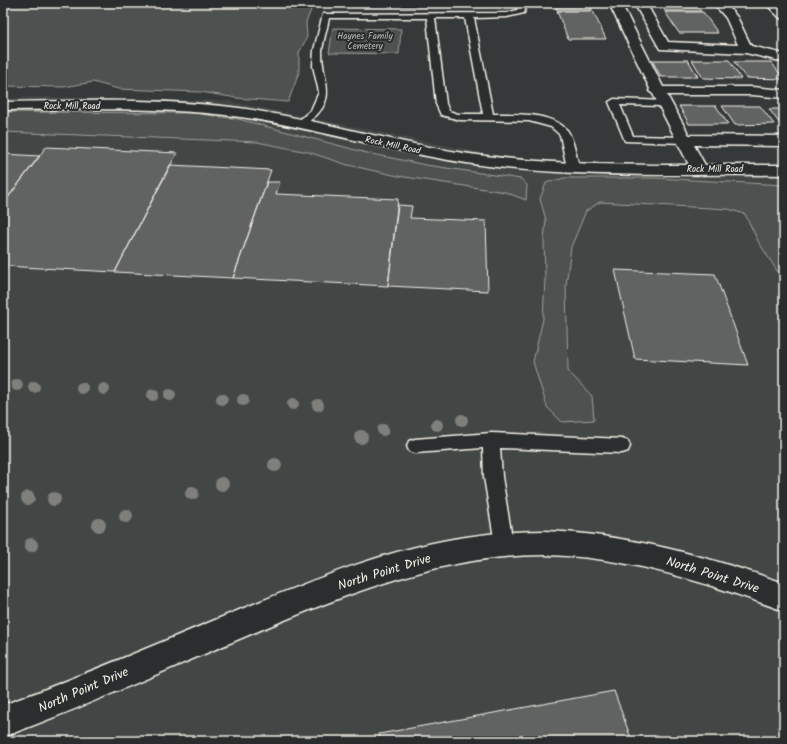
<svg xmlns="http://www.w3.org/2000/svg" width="787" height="744" font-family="Kalam,sans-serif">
  <rect width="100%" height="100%" fill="#363939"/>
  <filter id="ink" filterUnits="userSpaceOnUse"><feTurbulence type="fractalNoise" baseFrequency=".025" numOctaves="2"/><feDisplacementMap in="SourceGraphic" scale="8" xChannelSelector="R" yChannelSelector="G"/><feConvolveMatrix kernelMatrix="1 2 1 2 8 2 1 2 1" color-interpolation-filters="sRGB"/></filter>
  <g filter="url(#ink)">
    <path fill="#434645" d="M36,97L227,101L494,155L605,165L784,168V741H3V99Z"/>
    <path fill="#4e514f" stroke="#a1a19c" d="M3,3H314L306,22L307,37L299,53V73L288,102L237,98L201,92L118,89L93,82L64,87L3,86Z
      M333,28L401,29L399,54L329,53Z
      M3,112L192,113L238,119L367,153L426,165L521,179L527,185L526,200L505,192L398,176L348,165L308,152L257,142L3,132Z
      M564,178H656L784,185V282L758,241L745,214L728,209L600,202L586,211L571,247L566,285L568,371L592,396L594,420L562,422L547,407L533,362L543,319L545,279L544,239L546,220L540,199L546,183Z"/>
    <path fill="#616362" stroke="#f4f1e8" d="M363,3H494L495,6H362Z
      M555,3H589L592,10H557Z
      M660,3H695L701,11H665Z
      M557,11H593L606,39H568Z
      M665,12H703L718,33H679Z
      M652,60H688L698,77H661Z
      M692,60H729L741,79L703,78Z
      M734,62H771L784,79L746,78Z
      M679,106H716L728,124H689Z
      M722,106H760L774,124L735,125Z
      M769,109H784V128H783Z
      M46,147L177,153L115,272L3,266V204Z
      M3,154L40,156L3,204Z
      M170,165L271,170L233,278L115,272Z
      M267,182H280L276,194L398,199L388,286L233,278Z
      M398,205L412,206L410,218L486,221L488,291L388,286Z
      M615,270L715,274L748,365L635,359Z
      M614,691L632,741H380L379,734Z"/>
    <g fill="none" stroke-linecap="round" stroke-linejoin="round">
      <g stroke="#f4f1e8" stroke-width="3">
        <path id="lane" d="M519,3H527L524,13L507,17L474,18L493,114C516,114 550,112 567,130C571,135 573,143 575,150C576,156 580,165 577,170L573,171L567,168L560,135L551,127L529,121L460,120L441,115L436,104L427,18H329C327,29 323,41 322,51C321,79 339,97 312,119C307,123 303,128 296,126L295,124L311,110L319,92L313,66L314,50L323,14L507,13L517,10ZM435,18H465L483,114H458L449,111L446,104Z
          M614,99L666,101L668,103L663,106L620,105L633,136L683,137L688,140L683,143L625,141L609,102Z
          M491,433L622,439L628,441L630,446L628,451L622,453L500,448L502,477L513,544L510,550L504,552L498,550L495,544L484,477L483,448L415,453L409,451L407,446L409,441L415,439Z"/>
      </g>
      <g stroke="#f4f1e8" stroke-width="3">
        <path id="street" d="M609,3H621L663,87H752L784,90V98L752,95H667L689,135L784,136V146L694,145L705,165H784V175C685,174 586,178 488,166C404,156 323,129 240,117C162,106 82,110 3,110V102C82,101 161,98 239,108C312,118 383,140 457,152C533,164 611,165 689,165L653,94L649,91L650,89Z
          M634,3H646L668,42L738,45L726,18L713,3H725L737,17L751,46L784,54V62L746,53L660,49Z
          M765,3H778L784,9V19L780,18Z
          M544,531C628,534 705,556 784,583V611C707,583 627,556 544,555C440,555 345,595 251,634C168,669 87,706 3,737V705C91,673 177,635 264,600C329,574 396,547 466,537C492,533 518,531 544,531Z"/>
      </g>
      <use href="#lane" fill="#2a2d2e" fill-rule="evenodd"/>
      <use href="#street" fill="#2a2d2e" fill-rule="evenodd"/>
    </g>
    <g fill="#7f7f7c">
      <circle cx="17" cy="385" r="6"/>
      <circle cx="34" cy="387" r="6"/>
      <circle cx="82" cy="388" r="6"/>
      <circle cx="104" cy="389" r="6"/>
      <circle cx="153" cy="395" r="6"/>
      <circle cx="170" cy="395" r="6"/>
      <circle cx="222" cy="399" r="6"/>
      <circle cx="243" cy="400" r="6"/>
      <circle cx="293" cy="404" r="6"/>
      <circle cx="318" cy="405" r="6"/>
      <circle cx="462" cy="420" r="6"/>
      <circle cx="437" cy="425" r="6"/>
      <circle cx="383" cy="430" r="6"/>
      <circle cx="361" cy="437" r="7"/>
      <circle cx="275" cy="465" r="7"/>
      <circle cx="222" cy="484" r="7"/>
      <circle cx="192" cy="493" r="7"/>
      <circle cx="28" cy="498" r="7"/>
      <circle cx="54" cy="499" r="7"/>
      <circle cx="126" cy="516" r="7"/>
      <circle cx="99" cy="525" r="7"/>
      <circle cx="31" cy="545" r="7"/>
    </g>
  </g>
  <g text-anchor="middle" stroke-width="4" stroke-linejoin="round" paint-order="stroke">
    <g font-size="9" fill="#bab9b2" stroke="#2a2d2e">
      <text x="365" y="39">Haynes Family<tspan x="365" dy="10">Cemetery</tspan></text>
    </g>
    <g font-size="9" fill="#f4f1e8" stroke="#2a2d2e">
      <text x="72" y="109">Rock Mill Road</text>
      <text transform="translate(393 145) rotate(12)" y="3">Rock Mill Road</text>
      <text x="715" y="172">Rock Mill Road</text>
    </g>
    <g font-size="13" fill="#f4f1e8" stroke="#2a2d2e">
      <text transform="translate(384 571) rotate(-17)" y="5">North Point Drive</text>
      <text transform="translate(713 574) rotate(17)" y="5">North Point Drive</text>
      <text transform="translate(83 689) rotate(-23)" y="5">North Point Drive</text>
    </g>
  </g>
  <rect width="787" height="744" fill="none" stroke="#2a2d2e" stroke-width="16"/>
  <rect x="8" y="8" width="771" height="728" fill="none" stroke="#f4f1e8" stroke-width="1.5" filter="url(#ink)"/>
</svg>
